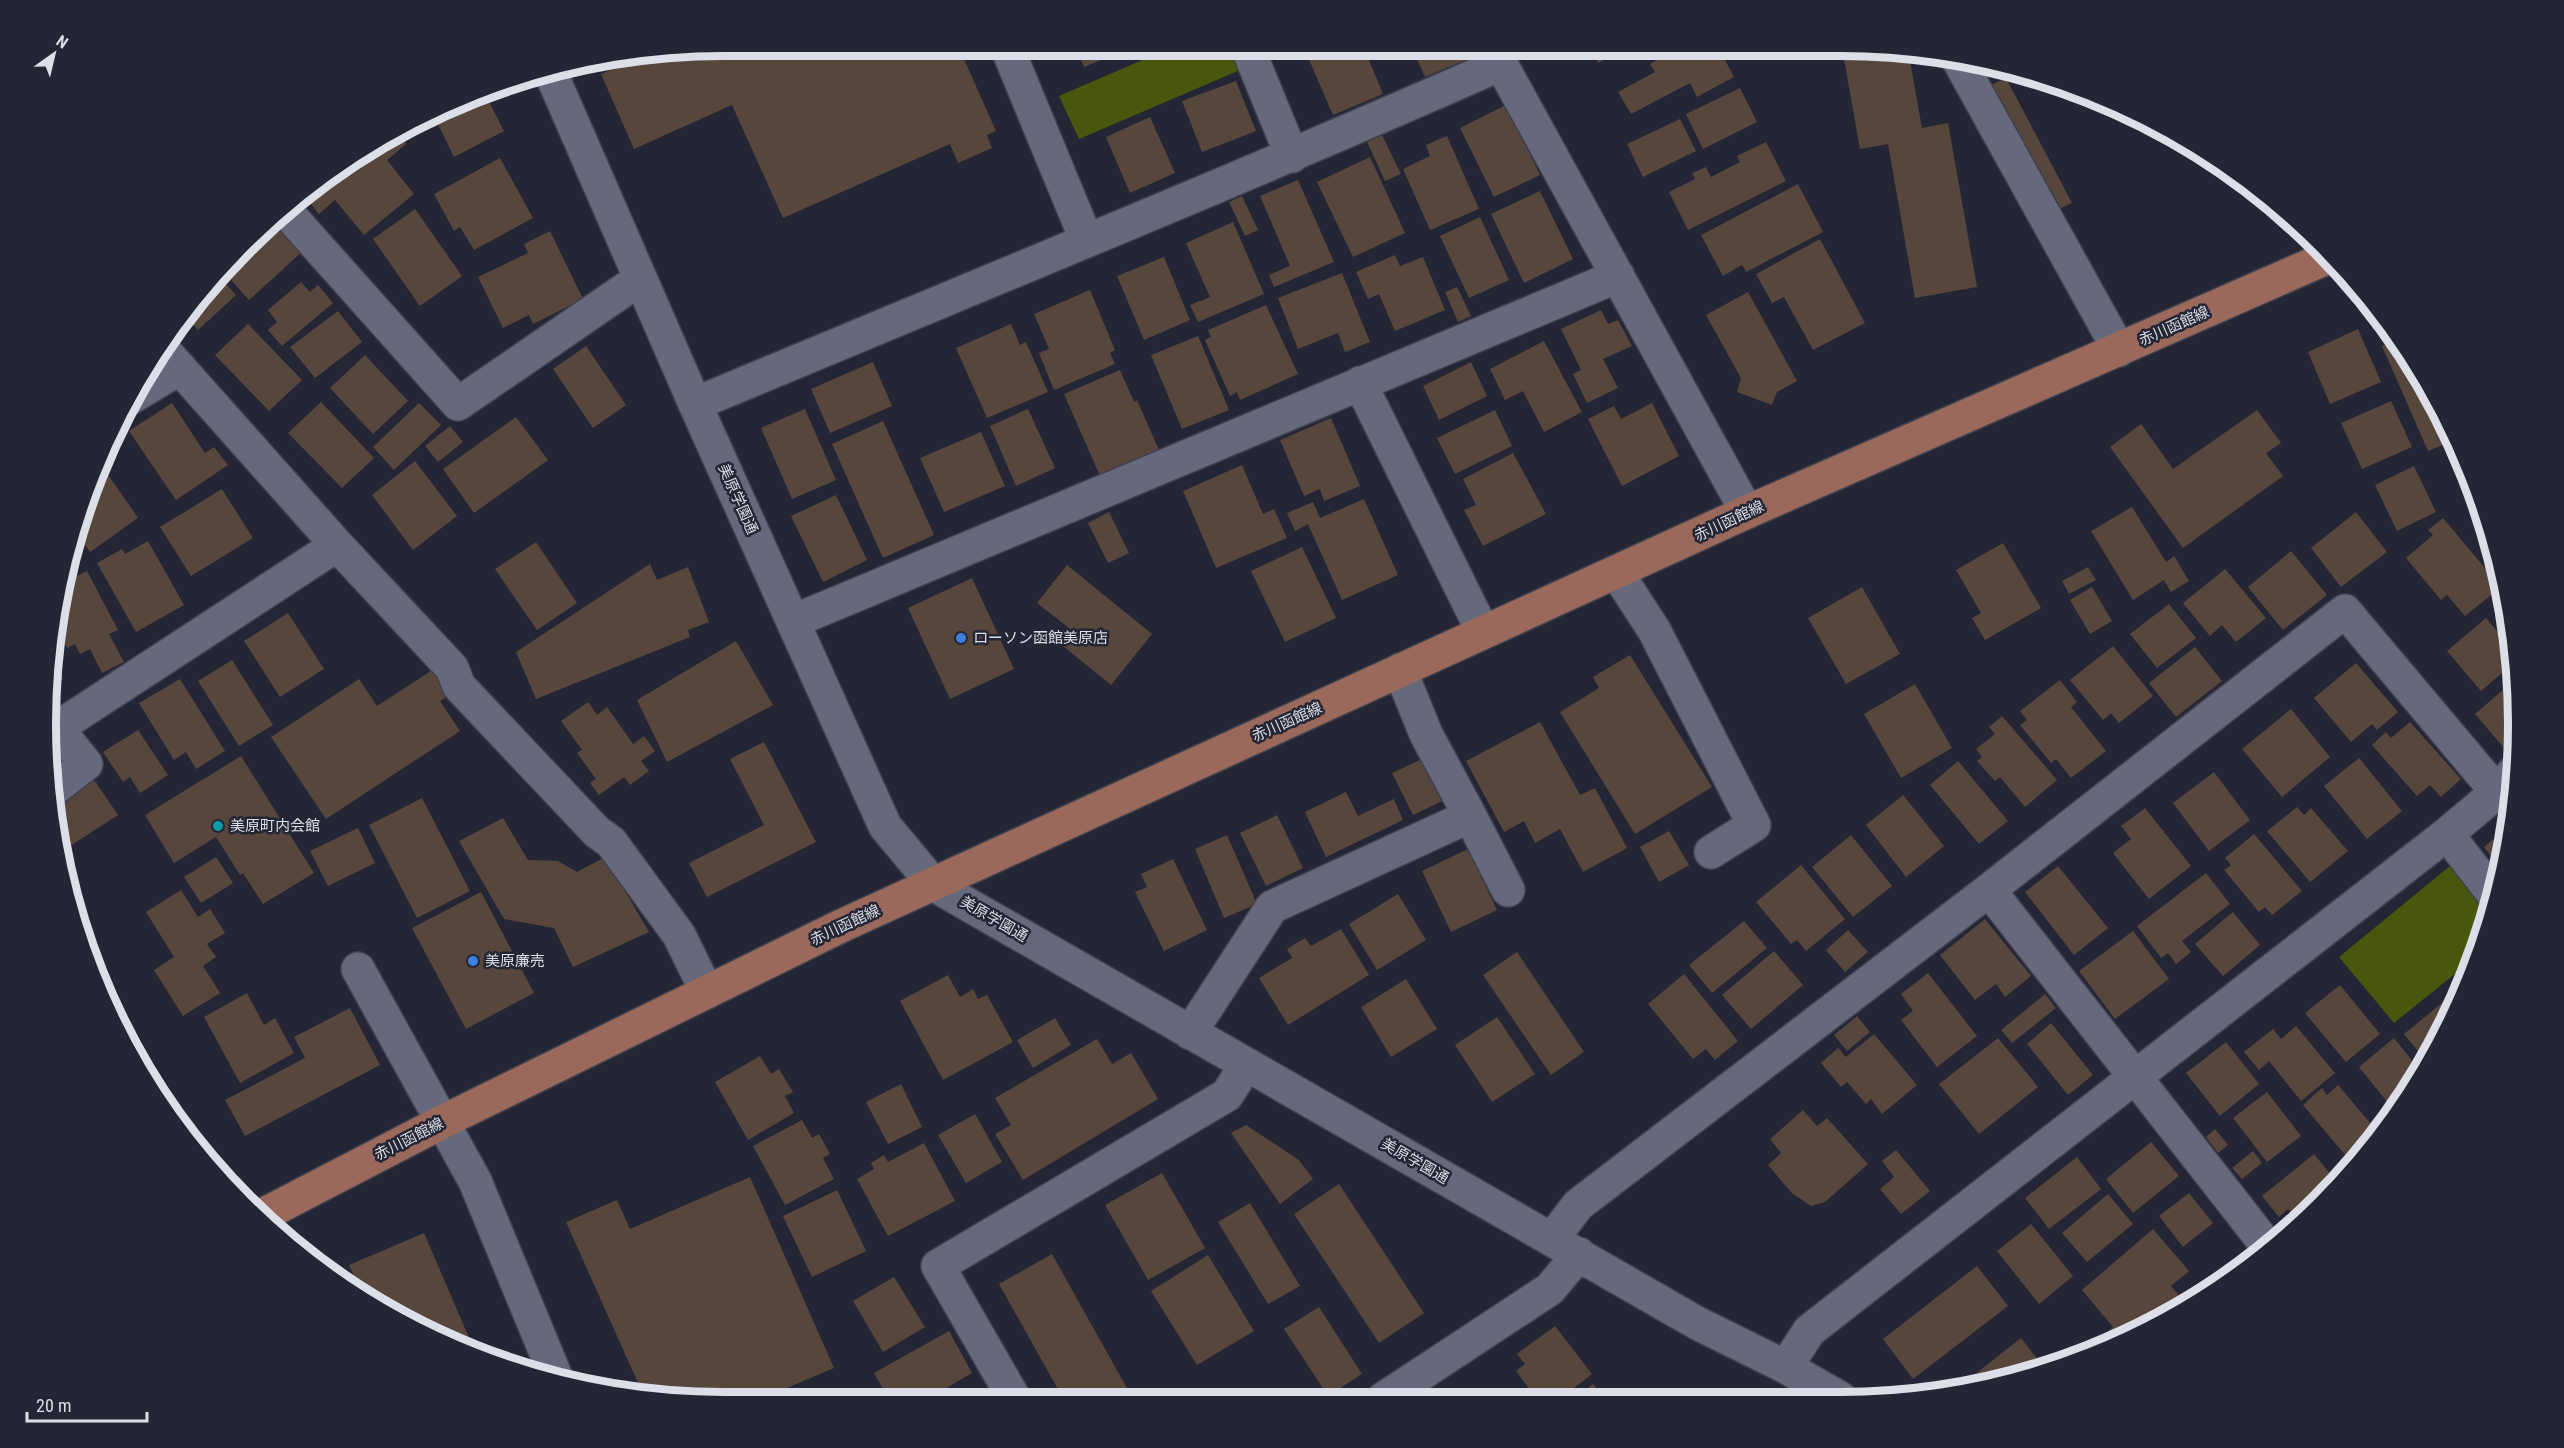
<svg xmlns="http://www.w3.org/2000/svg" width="2564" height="1448" font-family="'Roboto Condensed','Noto Sans JP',sans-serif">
  <rect width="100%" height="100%" fill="#242635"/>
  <path fill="#49560c" d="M1168,49H1231L1240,70L1079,139L1059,96Z
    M2450,866L2489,914L2483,943L2477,956L2394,1023L2339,957Z"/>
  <path fill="#57463b" d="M1884,46L1908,50L1922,128L1948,123L1977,287L1915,298L1888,144L1860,149L1842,47Z
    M1591,47H1631L1598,63Z
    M1680,47L1686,54L1699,47H1718L1734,77L1697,97L1690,83L1631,114L1618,92L1655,72L1650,64Z
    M1304,48H1364L1383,94L1333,115Z
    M1412,48H1480L1482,53L1425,77Z
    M1076,49H1121L1122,51L1084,67Z
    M960,50L996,131L987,135L992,148L958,163L950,144L783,218L732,105L634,149L601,74L654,51Z
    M1982,63L1997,65L2001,73L1988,78Z
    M2006,78L2072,203L2057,210L1991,85Z
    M1236,81L1256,131L1202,152L1182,101Z
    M1740,88L1757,122L1703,149L1686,114Z
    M483,90L504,131L454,157L432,112Z
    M1506,105L1540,175L1494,197L1460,128Z
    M1150,117L1175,173L1130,193L1106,137Z
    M1680,119L1696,151L1643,177L1627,144Z
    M399,130L406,144L387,160L414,194L364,235L335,200L319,214L302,193Z
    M1382,135L1401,174L1385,181L1367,142Z
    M1447,136L1479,209L1430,230L1403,169L1430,156L1426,145Z
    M1766,142L1786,181L1688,230L1669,192L1695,179L1692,173L1706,167L1711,177L1740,162L1737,156Z
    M1370,157L1405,233L1353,257L1317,182Z
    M500,158L533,218L474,250L460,227L454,231L434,194Z
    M1298,180L1334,262L1274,287L1269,275L1290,266L1260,196Z
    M1798,184L1823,232L1746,272L1742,265L1723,276L1701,235Z
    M1540,191L1573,259L1524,283L1491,214Z
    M1242,196L1258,230L1245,236L1229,202Z
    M415,209L462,276L420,306L373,239Z
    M1480,217L1509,280L1469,298L1440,236Z
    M273,218L303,251L249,300L222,270L244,244Z
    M1233,222L1264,294L1198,322L1190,305L1210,297L1186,243Z
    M550,231L583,299L533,324L529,315L503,328L478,277L528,253L524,244Z
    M1820,239L1865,323L1813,350L1784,297L1772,303L1756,274Z
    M1395,255L1400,266L1423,257L1445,310L1395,331L1379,294L1368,299L1356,272Z
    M1164,257L1190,320L1144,340L1117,276Z
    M1342,273L1370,342L1345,352L1338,333L1298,349L1278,298Z
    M218,275L236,295L198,330L185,316Z
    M301,282L310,292L318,285L333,303L282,346L268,330L277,322L268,310Z
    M1457,287L1471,316L1458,322L1445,292Z
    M1090,290L1115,350L1110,353L1115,364L1054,390L1039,353L1049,349L1034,314Z
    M1748,292L1797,381L1777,392L1772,405L1737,392L1741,378L1706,315Z
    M1266,305L1298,374L1240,400L1237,392L1230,396L1205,340L1211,337L1208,330Z
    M1601,310L1608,324L1618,320L1632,346L1603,359L1618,388L1587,403L1573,374L1581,370L1561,329Z
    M338,311L362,342L315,378L290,347Z
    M248,324L302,380L269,411L215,355Z
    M1011,324L1020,345L1026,342L1048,392L987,418L956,348Z
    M2358,329L2381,382L2330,404L2308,352Z
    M1198,336L1229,410L1182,429L1151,355Z
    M2397,340L2449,424L2455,440L2428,451L2382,346Z
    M1544,341L1582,412L1544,432L1523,391L1505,400L1490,369Z
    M586,346L626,405L593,428L553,369Z
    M365,355L408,401L373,434L330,388Z
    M873,362L892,406L830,433L811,389Z
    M1471,362L1487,396L1439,420L1423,386Z
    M1120,370L1134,402L1137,400L1159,450L1100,476L1064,394Z
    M2391,401L2412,447L2362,469L2341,423Z
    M321,402L374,458L342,488L288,433Z
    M172,403L205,453L214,447L228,465L176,500L129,431Z
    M419,403L441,425L394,470L373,447Z
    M1652,403L1679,456L1622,486L1588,419L1614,406L1621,419Z
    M805,409L836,480L792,499L761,428Z
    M1028,409L1055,468L1016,486L990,426Z
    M1495,410L1512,446L1455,474L1437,438Z
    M2257,410L2281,443L2266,453L2283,476L2183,548L2110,447L2141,424L2173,469Z
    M516,417L548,460L474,513L443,469Z
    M1331,418L1360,486L1324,501L1320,489L1304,496L1280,440Z
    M883,421L934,535L883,558L832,444Z
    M450,426L463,442L438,462L425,446Z
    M981,432L1005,486L944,512L920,458Z
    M1513,453L1546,514L1483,546L1464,510L1476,505L1463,479Z
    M415,461L457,516L413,550L372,495Z
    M100,463L138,518L90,552L75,530Z
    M1242,465L1263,514L1274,509L1287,538L1216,568L1183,491Z
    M2414,466L2436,512L2397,531L2375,485Z
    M222,489L253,538L191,576L160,527Z
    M836,495L867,560L823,582L791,516Z
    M1364,499L1398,575L1342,600L1308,524L1295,531L1287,513L1313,502L1320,518Z
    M2132,507L2166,562L2174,556L2189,581L2171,592L2164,580L2133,600L2091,531Z
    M1109,512L1129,553L1108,563L1088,523Z
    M2356,512L2387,552L2341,587L2311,548Z
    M2443,518L2501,587L2465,616L2447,595L2441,600L2406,558L2433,535L2428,530Z
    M148,541L184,605L136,632L97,563L122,549L125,554Z
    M536,542L577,603L537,630L495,569Z
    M2003,543L2041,608L1985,640L1972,618L1981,613L1956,570Z
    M1302,547L1336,618L1285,642L1251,571Z
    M2291,551L2327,595L2283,630L2248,587Z
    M650,564L657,580L688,567L709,622L688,630L690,637L536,699L516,652Z
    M1067,565L1152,634L1111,685L1063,646L1074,632L1037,603Z
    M2088,567L2096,580L2069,594L2062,581Z
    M2225,569L2266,618L2236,642L2222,625L2210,636L2183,603Z
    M87,571L118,630L109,634L124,662L102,673L90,649L80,654L75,644L67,648L53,623L61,584Z
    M972,578L1014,669L950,699L908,608Z
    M1862,587L1900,654L1846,684L1808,618Z
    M2092,587L2112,621L2090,634L2070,600Z
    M2169,604L2196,638L2157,668L2130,634Z
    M288,613L324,669L280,697L244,641Z
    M2486,618L2513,650L2515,662L2481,691L2447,651Z
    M51,638L58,649L50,654Z
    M736,641L773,705L667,762L637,700Z
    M2113,646L2153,696L2119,723L2111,713L2103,720L2070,680Z
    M2195,647L2222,681L2176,717L2149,683Z
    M1630,655L1712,787L1635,834L1560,712L1599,688L1593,677Z
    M50,658L63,679L49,687Z
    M232,660L273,725L239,746L198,681Z
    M2356,663L2398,712L2377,730L2372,724L2351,742L2314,698Z
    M437,667L454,692L440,701L460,731L326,819L271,737L359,679L377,706Z
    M180,679L225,751L196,769L186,752L174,760L139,703Z
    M2060,680L2077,702L2071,707L2106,751L2071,778L2056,759L2051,763L2020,725L2027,720L2020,711Z
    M2512,682L2517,688L2515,748L2509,754L2475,714Z
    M1915,684L1952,748L1901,778L1864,714Z
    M588,702L597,715L607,707L633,744L644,736L655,751L641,761L649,771L630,785L624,777L599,795L590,783L596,779L577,753L582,750L561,721Z
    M2291,709L2330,757L2282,797L2242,749Z
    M2002,716L2057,780L2025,807L2000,777L1995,781L1977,761L1982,757L1976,749L1995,734L1989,727Z
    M1540,722L1580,795L1595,788L1627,848L1583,872L1560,829L1535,843L1524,821L1504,832L1466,761Z
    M2410,722L2461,779L2441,797L2430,785L2417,796L2372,745L2386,732L2391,738Z
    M138,730L168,775L140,793L130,777L123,782L103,752Z
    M47,740L57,752L47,761Z
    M764,742L816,842L707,897L689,863L764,825L730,759Z
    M241,756L314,873L263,904L243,873L240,875L216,837L174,863L145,815Z
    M2359,758L2402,811L2367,839L2324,786Z
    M1422,759L1442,801L1413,815L1392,773Z
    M1958,761L2008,821L1979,844L1930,785Z
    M2214,772L2250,820L2209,851L2173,803Z
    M94,780L118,815L61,852L57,845L52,807Z
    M1346,792L1358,816L1394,799L1403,820L1326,857L1305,812Z
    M1903,795L1944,846L1906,877L1866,825Z
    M422,798L470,891L417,918L369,825Z
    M2297,807L2304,815L2311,808L2348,851L2310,882L2267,831Z
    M2145,808L2191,866L2149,899L2113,853L2131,839L2121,826Z
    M1277,815L1303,868L1266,886L1240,833Z
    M503,818L528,860L558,861L577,872L605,857L649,932L573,967L554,928L504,919L459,841Z
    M2510,826L2500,868L2484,847Z
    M358,828L375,863L328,886L310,851Z
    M1669,831L1689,865L1659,882L1640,847Z
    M2254,834L2302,891L2272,915L2265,907L2259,912L2224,870L2231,865L2225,858Z
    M1227,835L1257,904L1224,918L1195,849Z
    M1851,835L1892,886L1853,917L1812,867Z
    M1468,849L1497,910L1451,932L1422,871Z
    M216,857L233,883L201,903L184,877Z
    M1173,859L1207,930L1164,951L1135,892L1147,887L1141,874Z
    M1801,865L1845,919L1806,951L1797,940L1791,944L1756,902Z
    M2058,866L2108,928L2074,955L2025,892Z
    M2206,873L2230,904L2182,941L2191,952L2176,964L2168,953L2161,958L2137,926Z
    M181,890L198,917L210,909L225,933L207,944L216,957L203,966L220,993L183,1016L154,970L174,957L146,912Z
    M481,892L534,993L466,1029L412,928Z
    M1398,894L1426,940L1377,970L1349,924Z
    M75,907L121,1016L114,1020L97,984Z
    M2233,912L2260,945L2223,976L2195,944Z
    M1985,919L2031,976L2005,997L1996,984L1975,1000L1940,955Z
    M1744,921L1767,948L1712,993L1689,965Z
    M1341,929L1369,975L1288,1025L1259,978L1292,958L1287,949L1305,938L1311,946Z
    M1848,930L1868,952L1845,972L1826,950Z
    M2133,931L2169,979L2115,1019L2079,971Z
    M1774,951L1803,985L1751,1029L1722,995Z
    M1517,952L1584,1052L1551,1075L1483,975Z
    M1928,973L1977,1036L1937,1067L1901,1020L1913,1011L1901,994Z
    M1684,974L1738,1041L1715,1060L1706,1049L1693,1059L1648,1004Z
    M948,975L960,997L973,989L978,999L987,995L1013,1042L943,1080L900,1001Z
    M1406,979L1437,1029L1391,1057L1361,1007Z
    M2340,985L2380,1034L2346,1062L2305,1013Z
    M247,993L264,1025L275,1018L294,1053L240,1083L204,1017Z
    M2045,994L2056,1008L2012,1043L2001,1030Z
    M2447,999L2453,1007L2428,1063L2404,1034Z
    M350,1008L380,1065L245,1136L225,1100L305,1058L294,1037Z
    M1857,1016L1870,1032L1847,1051L1834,1035Z
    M1497,1017L1535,1074L1492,1102L1455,1045Z
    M1055,1018L1071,1045L1033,1068L1017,1040Z
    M2051,1023L2093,1075L2068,1095L2027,1044Z
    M2296,1026L2335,1073L2301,1101L2269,1061L2259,1070L2244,1052L2273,1029L2281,1039Z
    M125,1029L171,1109L169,1110L136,1064L120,1031Z
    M1874,1034L1917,1085L1882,1114L1871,1099L1866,1104L1847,1082L1841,1087L1821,1063L1838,1048L1846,1057Z
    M1998,1038L2038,1087L1979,1134L1939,1084Z
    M2394,1038L2421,1072L2393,1109L2359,1067Z
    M1097,1039L1112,1064L1131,1053L1158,1099L1023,1180L995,1134L1011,1125L995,1098Z
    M2226,1042L2259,1084L2220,1116L2186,1073Z
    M760,1056L771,1074L779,1069L793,1092L785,1096L794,1113L748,1140L715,1082Z
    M901,1084L922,1127L888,1144L866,1102Z
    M2338,1085L2377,1131L2352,1163L2303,1105L2322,1088L2327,1095Z
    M2267,1092L2301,1136L2267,1162L2233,1118Z
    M1803,1110L1817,1126L1827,1118L1868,1164L1825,1202L1811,1206L1792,1193L1768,1165L1781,1153L1770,1139Z
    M975,1114L1002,1162L966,1183L938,1135Z
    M802,1120L812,1138L819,1134L830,1154L823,1158L834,1179L785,1205L753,1146Z
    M1246,1125L1299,1160L1313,1179L1280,1204L1231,1133Z
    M2215,1129L2228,1145L2218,1153L2206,1137Z
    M2151,1142L2179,1176L2133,1213L2106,1179Z
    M924,1143L955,1201L888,1236L857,1179L874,1169L871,1163L884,1155L888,1162Z
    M1896,1150L1930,1191L1901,1214L1880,1189L1894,1177L1882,1161Z
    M2253,1151L2262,1163L2242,1179L2232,1168Z
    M2314,1154L2337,1182L2320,1204L2299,1221L2288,1209L2279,1217L2262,1196Z
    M2077,1157L2101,1189L2049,1229L2025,1198Z
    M1162,1173L1205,1248L1148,1280L1105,1205Z
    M750,1177L834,1368L756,1401L680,1402L643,1394L566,1222L617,1200L630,1229Z
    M1339,1184L1424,1313L1379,1343L1294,1214Z
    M837,1190L866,1251L812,1277L783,1216Z
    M2189,1193L2213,1223L2183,1247L2159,1216Z
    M2108,1194L2133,1224L2087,1262L2062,1233Z
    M1250,1203L1300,1286L1268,1304L1218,1222Z
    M2031,1224L2073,1276L2039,1304L1997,1251Z
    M2153,1229L2189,1271L2171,1286L2183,1300L2176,1306V1309L2092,1350L2089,1347L2113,1327L2082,1290Z
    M424,1233L476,1354L384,1312L363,1296L349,1265Z
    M1052,1254L1128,1390L1109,1400H1064L999,1284Z
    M1208,1255L1254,1331L1197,1365L1151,1291Z
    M1977,1266L2008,1306L1913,1379L1883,1339Z
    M894,1277L925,1327L883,1352L853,1301Z
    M1319,1307L1362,1374L1328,1396L1284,1329Z
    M1555,1326L1592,1374L1560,1399H1537L1516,1371L1525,1364L1517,1354Z
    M949,1331L972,1373L924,1401H890L874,1373Z
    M2021,1338L2046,1370L1981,1385L1974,1375Z
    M1593,1384L1605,1398H1575Z
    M945,1395L949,1401H935Z"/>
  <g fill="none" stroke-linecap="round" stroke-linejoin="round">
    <g stroke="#3f404e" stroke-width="36">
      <path id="minor" d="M1494,48L1501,64L1747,512
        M1248,49L1292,156
        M1008,50L1086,239
        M1958,59L2119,350
        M550,71L695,404L885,826L934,885L1697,1323L1786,1367L1840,1398
        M284,209L458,404L640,279
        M160,346L337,545L452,668L459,686L597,832L611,842L679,935L707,992
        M1360,383L1483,632
        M130,398L180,368
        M695,404C964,291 1234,182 1501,64
        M1617,573L1654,630L1754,825L1711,852
        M794,621L1618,276
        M50,792L86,764L57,728L337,545
        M1470,816L1508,890
        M2447,834L2494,895
        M1989,890L2268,1247
        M358,969L475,1181L556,1377
        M1190,1033L1272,907L1470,816L1426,734L1400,670
        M1552,1239L1578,1205L1989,890L2345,611L2497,792
        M1786,1367L1809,1331L2447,834L2497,792L2514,772
        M1383,1399L1550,1289L1579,1254
        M1015,1400L938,1266L1227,1095L1246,1065"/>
    </g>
    <g stroke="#3f404e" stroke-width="36">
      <path id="major" d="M259,1217L442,1122L841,926L1747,512L2329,257"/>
    </g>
    <use href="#minor" stroke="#66697b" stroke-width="33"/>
    <use href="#major" stroke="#9b695b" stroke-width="33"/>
  </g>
  <g fill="#3f7fe0" stroke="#242635" stroke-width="2">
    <circle cx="961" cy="638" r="6"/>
    <circle cx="473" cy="961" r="6"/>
  </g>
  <circle fill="#0f9aa8" stroke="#242635" stroke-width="2" cx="218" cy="826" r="6"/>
  <g text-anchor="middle" stroke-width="5" stroke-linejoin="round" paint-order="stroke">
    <g font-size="15" fill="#dcdee8" stroke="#242635">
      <text transform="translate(2174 326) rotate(-24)" y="5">赤川函館線</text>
      <text transform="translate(738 499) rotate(66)" y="5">美原学園通</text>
      <text transform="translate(1729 521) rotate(-25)" y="5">赤川函館線</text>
      <text transform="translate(1287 722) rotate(-24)" y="5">赤川函館線</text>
      <text transform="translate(994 919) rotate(30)" y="5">美原学園通</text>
      <text transform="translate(845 925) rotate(-25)" y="5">赤川函館線</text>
      <text transform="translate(409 1139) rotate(-27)" y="5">赤川函館線</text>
      <text transform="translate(1415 1161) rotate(30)" y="5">美原学園通</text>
    </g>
    <g font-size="15" fill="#dcdee8" stroke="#242635" text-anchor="start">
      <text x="973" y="643">ローソン函館美原店</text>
      <text x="230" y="831">美原町内会館</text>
      <text x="485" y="966">美原廉売</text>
    </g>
  </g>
  <path d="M0 0H2564V1448H0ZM724 56H1840A668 668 0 0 1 2508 724V724A668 668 0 0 1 1840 1392H724A668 668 0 0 1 56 724V724A668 668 0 0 1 724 56Z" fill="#242635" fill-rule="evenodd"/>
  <path fill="none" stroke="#dcdee8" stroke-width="8" d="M724 56H1840A668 668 0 0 1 2508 724V724A668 668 0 0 1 1840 1392H724A668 668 0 0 1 56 724V724A668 668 0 0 1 724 56Z"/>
  <g transform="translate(54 54) rotate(34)" stroke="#242635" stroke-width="4.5" paint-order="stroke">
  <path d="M0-4.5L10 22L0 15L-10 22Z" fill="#dcdee8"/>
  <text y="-9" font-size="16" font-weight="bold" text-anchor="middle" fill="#dcdee8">N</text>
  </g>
  <path d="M27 1412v9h120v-9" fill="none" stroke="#dcdee8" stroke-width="3"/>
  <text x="36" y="1412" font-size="18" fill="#dcdee8" stroke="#242635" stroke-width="4.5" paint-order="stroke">20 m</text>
</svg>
